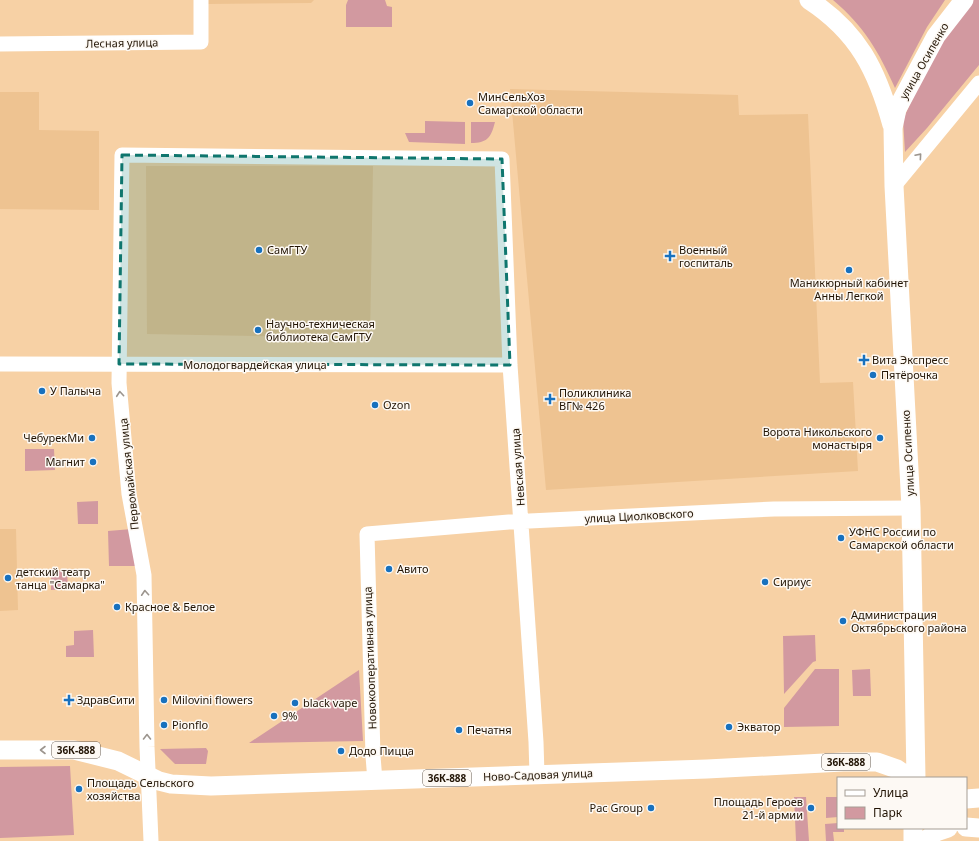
<svg xmlns="http://www.w3.org/2000/svg" width="979" height="841" font-family="'Noto Sans',sans-serif">
  <rect width="100%" height="100%" fill="#f7d1a5"/>
  <path fill="#eec391" d="M208,0H314L311,3L208,4Z
    M510,89L738,95L739,115L808,114L820,383L853,382L858,471L546,490Z
    M0,92H39V130L99,131V210L0,209Z
    M146,166H373L370,338L147,334Z
    M0,529H16L18,610L0,611Z"/>
  <path fill="#d299a0" d="M348,0H385L387,6L392,7V27H346V5Z
    M833,0H945L927,27L895,88C879,52 864,26 833,0Z
    M972,0H979V65L927,128L905,152L903,120L927,65Z
    M425,121L465,122V144L409,142L405,133H425Z
    M471,122H495C491,138 487,143 471,143Z
    M25,449H54L55,470L25,471Z
    M98,501V524H78L77,502Z
    M132,529L137,566H109L108,531Z
    M67,570L68,589L51,590V571Z
    M93,630L94,657H66V646L74,645V631Z
    M815,635L816,661L813,662L784,694L783,636Z
    M815,669H839V726L784,727V708Z
    M870,669L871,696H853L852,670Z
    M359,670L363,741L249,743Z
    M206,748L208,751L206,764H175L160,749Z
    M70,766L74,835L0,838V767Z
    M794,797H806L809,841H796Z
    M826,797H838V817L826,818Z
    M838,823V828H844V832H833L834,841H826L825,824Z"/>
  <g fill="none" stroke-linecap="round" stroke-linejoin="round">
    <path stroke="#fff" stroke-width="15" d="M0,44L201,42V0
      M894,186L979,83
      M0,364L510,365
      M375,781L373,756L367,534L509,522L774,509L911,508
      M151,841L147,747L144,575L129,494L119,383L122,155L502,159L510,365L536,742L537,775"/>
    <path stroke="#fff" stroke-width="19" d="M809,0C858,32 877,70 892,125
      M0,750H74L118,761L159,781L171,784L211,786L707,769L843,762H877L897,769L910,778
      M916,778L911,508L894,186L893,128L897,109L936,36L964,0
      M966,799L979,798
      M966,827L979,828
      M913,841V828
      M925,841L936,832L948,828"/>
  </g>
  <defs><path id="oneway-chevron" d="M-2-3.5L2.5 0L-2 3.5" fill="none" stroke-width="1.6" stroke-linecap="round" stroke-linejoin="round"/></defs>
  <g stroke="#9c958e">
    <use href="#oneway-chevron" transform="translate(919 156) rotate(-49)"/>
    <use href="#oneway-chevron" transform="translate(120 394) rotate(-95)"/>
    <use href="#oneway-chevron" transform="translate(145 593) rotate(-94)"/>
    <use href="#oneway-chevron" transform="translate(147 737) rotate(-90)"/>
    <use href="#oneway-chevron" transform="translate(43 750) rotate(180)"/>
  </g>
  <path fill="#0f766e" fill-opacity="0.2" stroke="#0f766e" stroke-width="3" stroke-dasharray="8 5" stroke-linejoin="round" d="M122,155L502,159L510,365L119,364Z"/>
  <g fill="#1871be" stroke="#fdf9f4" stroke-width="1.5">
    <circle cx="470" cy="103" r="4"/>
    <circle cx="259" cy="250" r="4"/>
    <path d="M668 250h4v4h4v4h-4v4h-4v-4h-4v-4h4z"/>
    <circle cx="849" cy="270" r="4"/>
    <circle cx="258" cy="330" r="4"/>
    <path d="M862 354h4v4h4v4h-4v4h-4v-4h-4v-4h4z"/>
    <circle cx="873" cy="375" r="4"/>
    <circle cx="42" cy="391" r="4"/>
    <path d="M548 393h4v4h4v4h-4v4h-4v-4h-4v-4h4z"/>
    <circle cx="375" cy="405" r="4"/>
    <circle cx="92" cy="438" r="4"/>
    <circle cx="880" cy="438" r="4"/>
    <circle cx="93" cy="462" r="4"/>
    <circle cx="841" cy="538" r="4"/>
    <circle cx="389" cy="569" r="4"/>
    <circle cx="8" cy="578" r="4"/>
    <circle cx="765" cy="582" r="4"/>
    <circle cx="117" cy="607" r="4"/>
    <circle cx="843" cy="621" r="4"/>
    <path d="M67 694h4v4h4v4h-4v4h-4v-4h-4v-4h4z"/>
    <circle cx="164" cy="700" r="4"/>
    <circle cx="295" cy="703" r="4"/>
    <circle cx="274" cy="716" r="4"/>
    <circle cx="164" cy="725" r="4"/>
    <circle cx="729" cy="727" r="4"/>
    <circle cx="459" cy="730" r="4"/>
    <circle cx="341" cy="751" r="4"/>
    <circle cx="79" cy="789" r="4"/>
    <circle cx="651" cy="808" r="4"/>
    <circle cx="811" cy="808" r="4"/>
  </g>
  <g text-anchor="middle" stroke-width="3" stroke-linejoin="round" paint-order="stroke">
    <g fill="#fdf9f4" stroke="#64594c" stroke-width="1">
      <rect x="52" y="742" width="48" height="16" rx="3"/>
      <rect x="822" y="754" width="48" height="16" rx="3"/>
      <rect x="423" y="770" width="48" height="16" rx="3"/>
    </g>
    <g font-size="10" font-weight="bold" fill="#221404">
      <text x="76" y="754">36К-888</text>
      <text x="846" y="766">36К-888</text>
      <text x="447" y="782">36К-888</text>
    </g>
    <g font-size="11" fill="#221404" stroke="#fdf9f4">
      <text transform="translate(122 43) rotate(-1)" y="4">Лесная улица</text>
      <text transform="translate(924 61) rotate(-60)" y="4">улица Осипенко</text>
      <text x="255" y="369">Молодогвардейская улица</text>
      <text transform="translate(908 453) rotate(-93)" y="4">улица Осипенко</text>
      <text transform="translate(518 467) rotate(-94)" y="4">Невская улица</text>
      <text transform="translate(129 474) rotate(-96)" y="4">Первомайская улица</text>
      <text transform="translate(639 516) rotate(-3)" y="4">улица Циолковского</text>
      <text transform="translate(370 658) rotate(-92)" y="4">Новокооперативная улица</text>
      <text transform="translate(538 775) rotate(-2)" y="4">Ново-Садовая улица</text>
    </g>
    <g font-size="11" fill="#221404" stroke="#fdf9f4" text-anchor="start">
      <text x="478" y="101">МинСельХоз<tspan x="478" dy="13">Самарской области</tspan></text>
      <text x="267" y="254">СамГТУ</text>
      <text x="679" y="254">Военный<tspan x="679" dy="13">госпиталь</tspan></text>
      <text x="849" y="287" text-anchor="middle">Маникюрный кабинет<tspan x="849" dy="13">Анны Легкой</tspan></text>
      <text x="266" y="328">Научно-техническая<tspan x="266" dy="13">библиотека СамГТУ</tspan></text>
      <text x="872" y="364">Вита Экспресс</text>
      <text x="881" y="379">Пятёрочка</text>
      <text x="50" y="395">У Палыча</text>
      <text x="559" y="397">Поликлиника<tspan x="559" dy="13">ВГ№ 426</tspan></text>
      <text x="383" y="409">Ozon</text>
      <text x="872" y="436" text-anchor="end">Ворота Никольского<tspan x="872" dy="13">монастыря</tspan></text>
      <text x="84" y="442" text-anchor="end">ЧебурекМи</text>
      <text x="85" y="466" text-anchor="end">Магнит</text>
      <text x="849" y="536">УФНС России по<tspan x="849" dy="13">Самарской области</tspan></text>
      <text x="397" y="573">Авито</text>
      <text x="16" y="576">детский театр<tspan x="16" dy="13">танца "Самарка"</tspan></text>
      <text x="773" y="586">Сириус</text>
      <text x="125" y="611">Красное &amp; Белое</text>
      <text x="851" y="619">Администрация<tspan x="851" dy="13">Октябрьского района</tspan></text>
      <text x="77" y="704">ЗдравСити</text>
      <text x="172" y="704">Milovini flowers</text>
      <text x="303" y="707">black vape</text>
      <text x="282" y="720">9%</text>
      <text x="172" y="729">Pionflo</text>
      <text x="737" y="731">Экватор</text>
      <text x="467" y="734">Печатня</text>
      <text x="349" y="755">Додо Пицца</text>
      <text x="87" y="787">Площадь Сельского<tspan x="87" dy="13">хозяйства</tspan></text>
      <text x="803" y="806" text-anchor="end">Площадь Героев<tspan x="803" dy="13">21-й армии</tspan></text>
      <text x="643" y="812" text-anchor="end">Pac Group</text>
    </g>
  </g>
  <rect x="837" y="777" width="130" height="52" fill="#fdf9f4" stroke="#a59d94"/>
  <rect x="845" y="790" width="20" height="6" fill="#ffffff" stroke="#a59d94"/>
  <text x="873" y="797" font-size="12" fill="#221404">Улица</text>
  <rect x="845" y="807" width="20" height="12" fill="#d299a0" stroke="#a59d94"/>
  <text x="873" y="817" font-size="12" fill="#221404">Парк</text>
</svg>
